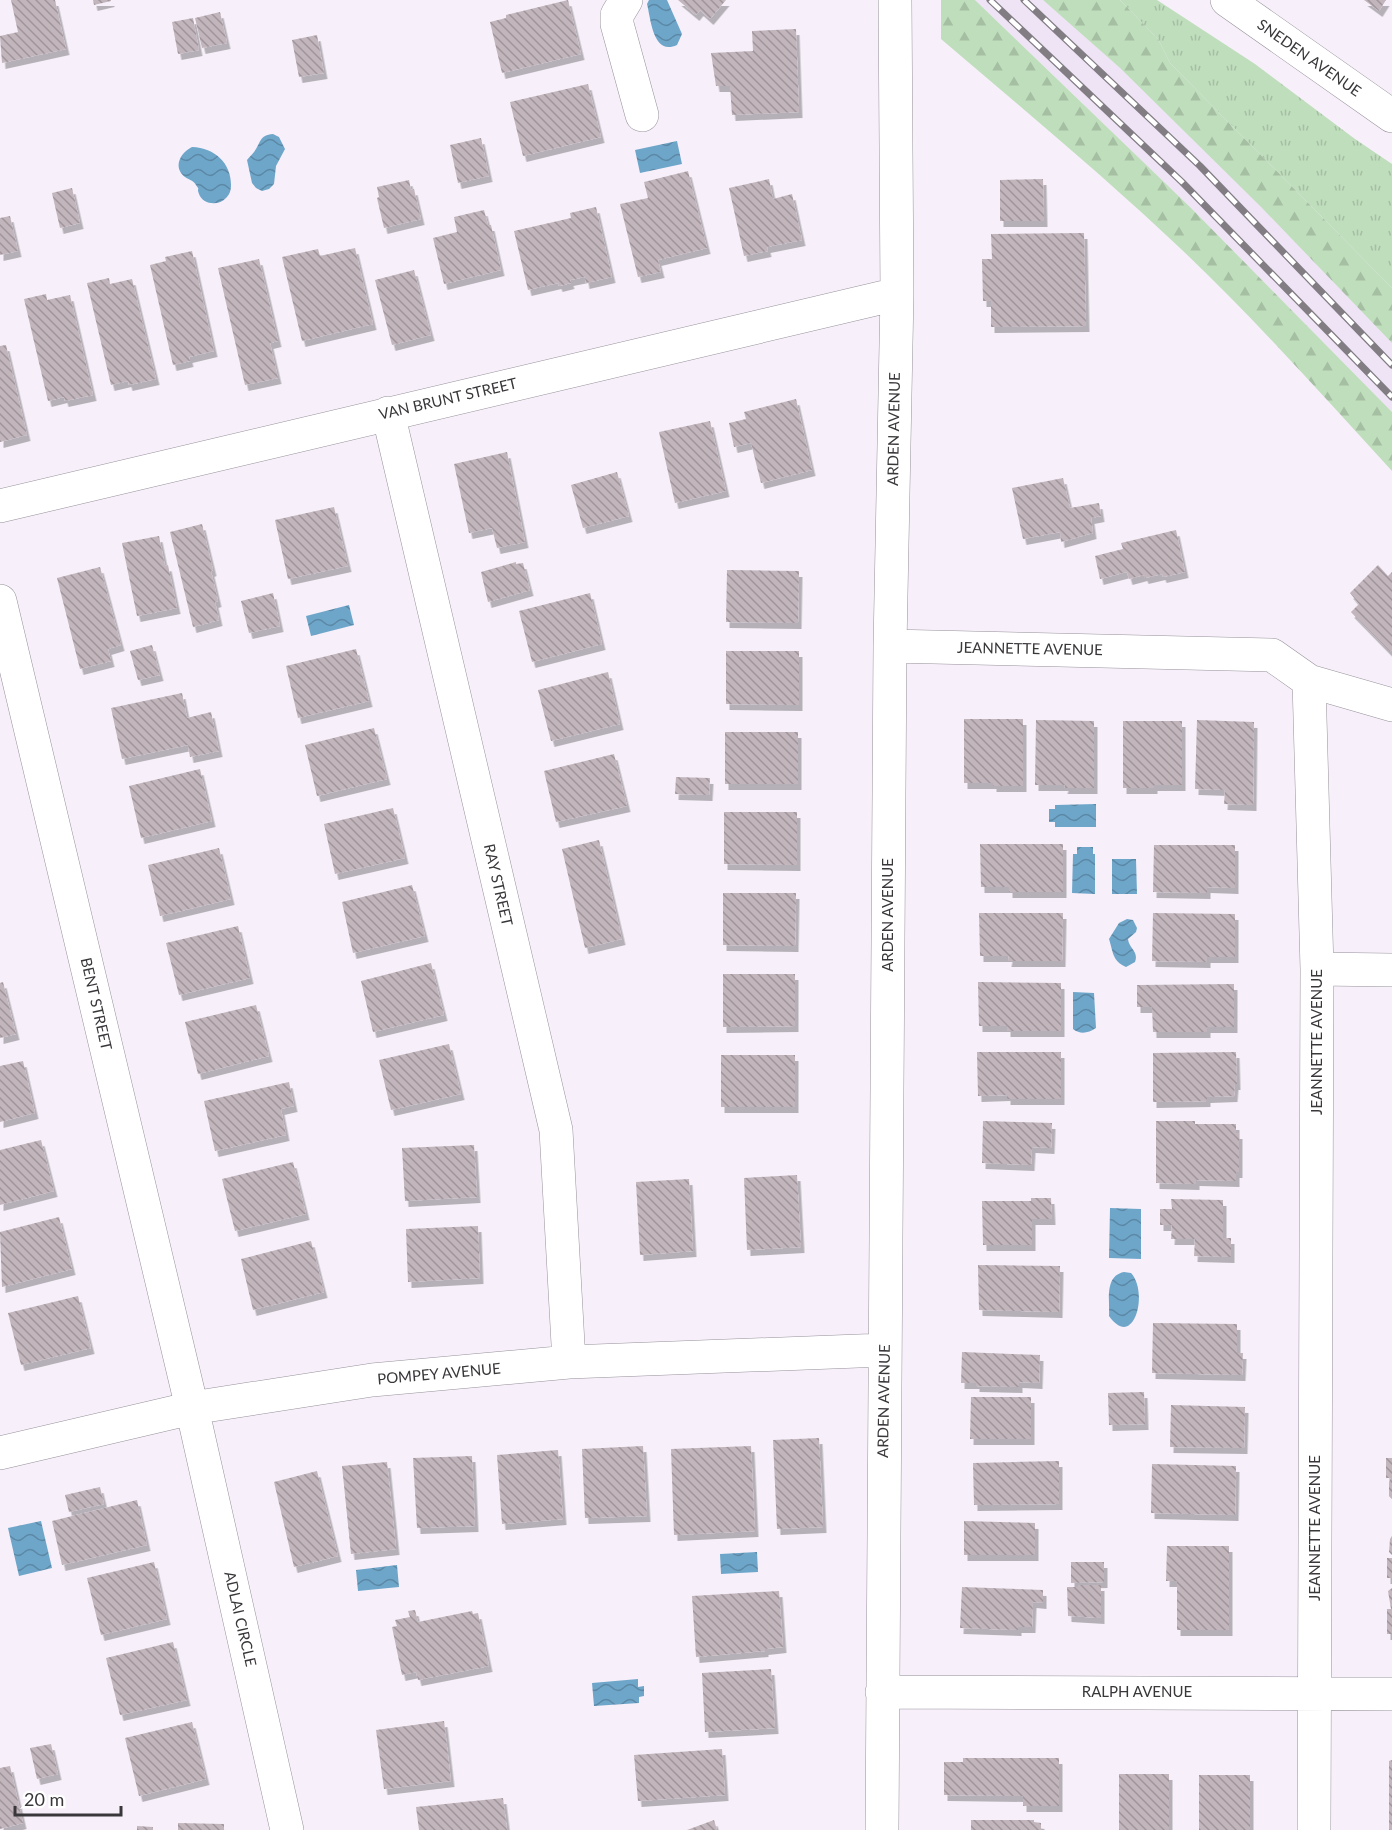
<svg xmlns="http://www.w3.org/2000/svg" width="1392" height="1830" font-family="Lato,sans-serif">
  <defs>
    <pattern id="grass-tufts" width="24" height="20" patternUnits="userSpaceOnUse" patternTransform="scale(1.5)"><rect width="24" height="20" fill="#bfdebc"/><path d="M3 7l-1-3M5 7V3M7 7l1-3M15 17l-1-3M17 17v-4M19 17l1-3" fill="none" stroke="#a5bfa2"/></pattern>
    <pattern id="forest-firs" width="22" height="20" patternUnits="userSpaceOnUse" patternTransform="scale(1.5)"><rect width="22" height="20" fill="#bfdebc"/><path d="M5 1l3.5 6h-7zM16 11l3.5 6h-7z" fill="#a5bfa2"/></pattern>
    <pattern id="water-waves" width="16" height="10" patternUnits="userSpaceOnUse" patternTransform="scale(1.5)"><rect width="16" height="10" fill="#6ea6ca"/><path d="M0 5q4-4 8 0t8 0" fill="none" stroke="#5b88a5"/></pattern>
    <pattern id="building-back-hatch" width="6" height="6" patternUnits="userSpaceOnUse" patternTransform="scale(1.5)"><rect width="6" height="6" fill="#c2b6bc"/><path d="M-1 5l2 2M0 0l6 6M5-1l2 2" fill="none" stroke="#9f959a"/></pattern>
    <filter id="shadow"><feDropShadow dx="3.5" dy="6" stdDeviation="0" flood-color="#0004"/></filter>
  </defs>
  <rect width="100%" height="100%" fill="#f7f0fa"/>
  <path fill="#efe4f5" d="M975,0H1043L1120,68L1261,207L1392,343V412L1191,208Z"/>
  <path fill="url(#grass-tufts)" d="M1120,0H1157L1255,64L1355,139L1392,164V288L1170,63L1158,39Z"/>
  <path fill="url(#forest-firs)" d="M941,0H975L1191,208L1392,412V471C1323,396 1255,319 1181,249C1104,176 1022,108 941,39Z
    M1043,0H1120L1158,39L1170,63L1392,288V343L1261,207L1120,68Z"/>
  <path fill="url(#water-waves)" d="M649,0H667L682,34L677,45C653,56 651,20 647,4Z
    M273,134L279,137L285,149L276,166L274,184L269,189L262,191L256,188L252,183L247,160C249,157 252,155 254,152C261,143 259,135 273,134Z
    M677,141L682,164L640,173L635,150Z
    M192,147C215,148 231,163 231,185C231,190 230,194 226,198C219,206 203,205 199,194C196,186 201,192 196,185C193,180 189,180 185,177C172,167 181,152 192,147Z
    M349,605L354,625L311,636L306,616Z
    M1096,804V827H1055V822H1049V809H1055V805Z
    M1077,847H1093V854H1095V894L1072,893L1073,854H1077Z
    M1112,859H1136L1137,894H1112Z
    M1127,919L1133,920L1137,928L1136,932L1128,939C1129,949 1139,951 1135,962L1126,967C1112,961 1113,951 1109,939L1119,923Z
    M1073,992L1094,993L1096,1028C1088,1033 1081,1035 1073,1029Z
    M1110,1208L1141,1209V1259L1109,1258Z
    M1124,1272L1131,1273C1149,1292 1134,1351 1109,1316C1110,1301 1104,1276 1124,1272Z
    M41,1521L52,1568L19,1576L8,1528Z
    M757,1552L758,1572L721,1574L720,1554Z
    M397,1565L399,1587L358,1591L356,1570Z
    M638,1679V1687L644,1686V1696L639,1697V1703L594,1706L592,1683Z"/>
  <path fill="url(#building-back-hatch)" filter="url(#shadow)" d="M11,0H55L66,49L2,63L0,36L18,32Z
    M93,0H111V1L94,5Z
    M568,0L581,54L502,73L490,22L506,18V15Z
    M678,0H726L710,19L700,10L696,15Z
    M1364,0H1386L1379,11Z
    M220,12L227,43L202,48L195,18Z
    M193,18L199,50L178,54L172,22Z
    M796,29L799,112L732,115L730,86H716L711,53L753,51L752,31Z
    M317,35L324,73L299,77L292,40Z
    M588,84L601,137L523,156L510,102Z
    M481,138L489,176L458,183L450,145Z
    M688,171L707,248L658,260L661,272L638,277L620,204L648,198L644,182Z
    M769,179L773,199L792,194L802,240L767,247L768,251L744,256L729,188Z
    M1043,179L1044,221H1000V180Z
    M409,180L411,190L414,189L421,219L384,228L377,198L379,197L377,187Z
    M72,188L80,223L60,228L52,193Z
    M596,207L612,277L586,283L585,277L570,280L571,283L559,286L558,283L528,290L514,231L571,218L570,213Z
    M484,210L488,225H491L501,270L444,284L433,238L457,232L454,217Z
    M10,216L18,251L0,255V218Z
    M1084,233L1086,326L991,327V301H983L982,259H992L991,234Z
    M355,248L373,324L302,341L282,257L318,249L320,256Z
    M192,251L214,351L189,357L190,361L173,365L150,265L166,261L165,257Z
    M259,259L278,341L270,343L278,378L245,385L218,268Z
    M414,270L431,335L392,345L375,280Z
    M109,278L110,284L132,279L156,379L129,385L128,381L111,385L87,283Z
    M46,294L47,300L70,295L93,395L65,401L64,397L48,401L24,299Z
    M6,345L27,435L0,442V346Z
    M796,399L812,470L761,483L751,443L734,447L729,423L746,419L744,412Z
    M710,421L726,491L675,503L659,432Z
    M507,452L525,542L497,548L492,528L469,533L454,464Z
    M617,472L629,516L583,528L571,485Z
    M1063,478L1070,508L1099,503L1101,516L1091,518L1093,533L1061,542L1060,532L1023,539L1012,488Z
    M334,507L348,566L288,579L275,520Z
    M202,524L213,570L211,571L218,601L215,602L219,620L193,627L170,532Z
    M1176,530L1185,572L1163,577L1162,574L1145,578L1144,575L1129,579L1127,572L1100,579L1095,556L1123,549L1121,543Z
    M159,536L165,566L168,565L177,608L137,616L122,543Z
    M516,562V564L523,563L530,590L488,602L481,572Z
    M1378,565L1388,576L1392,572V650L1390,652L1351,612L1359,604L1350,593Z
    M100,567L121,645L108,649L111,661L80,669L57,578Z
    M727,570L799,571L798,623L726,622Z
    M273,593L280,626L249,633L241,601Z
    M590,593L602,644L532,662L519,611Z
    M152,645L160,675L138,680L130,651Z
    M356,649L369,701L298,718L286,666Z
    M726,651H799V705L726,704Z
    M608,672L620,724L551,741L538,690Z
    M182,693L187,718L211,712L219,751L190,757L188,745L122,759L111,708Z
    M964,719H1023V786H993V783H964Z
    M1036,720L1094,721V788H1064L1065,785H1035Z
    M1197,720L1254,722L1253,805L1224,804L1225,790L1195,789Z
    M1123,721H1182V785H1154V788H1123Z
    M374,728L387,779L317,796L305,745Z
    M725,732H798V784H725Z
    M614,754L627,806L556,822L544,771Z
    M200,769L212,821L141,838L129,786Z
    M676,777L710,778L709,795L675,794Z
    M393,808L405,858L335,874L324,824Z
    M724,812H797V865L724,864Z
    M599,840L622,939L585,948L562,849Z
    M980,844H1063V892H1009V887H981Z
    M1154,845H1235V888L1207,887V893L1153,892Z
    M219,848L231,899L160,916L148,865Z
    M412,885L425,936L353,953L342,902Z
    M723,893H796L795,946L723,945Z
    M979,913H1063L1062,961H1008L1009,956H980Z
    M1153,913L1235,914V957H1207V962L1152,961Z
    M238,926L250,978L179,995L166,943Z
    M431,963L444,1015L373,1032L361,981Z
    M723,974H795V1026L723,1027Z
    M3,982L16,1034L0,1038V983Z
    M978,982L1061,983V1031H1007V1026H979Z
    M1234,984V1027H1207V1032H1153L1152,1007H1137V985Z
    M256,1005L269,1056L198,1074L185,1022Z
    M449,1044L461,1094L391,1110L379,1060Z
    M977,1052H1061V1099H1007V1095L978,1096Z
    M1236,1052L1237,1084H1235L1234,1096L1207,1097V1101L1153,1102V1053Z
    M721,1055H795V1107H721Z
    M23,1061L35,1113L0,1122V1066Z
    M289,1082L294,1106L281,1109L286,1135L215,1151L204,1101Z
    M983,1121L1052,1123L1051,1148L1032,1147L1031,1165L982,1163Z
    M1156,1121H1195V1124H1236V1133H1239V1172H1236V1181L1196,1180V1184L1156,1183Z
    M41,1140L54,1191L0,1205V1150Z
    M474,1145L477,1197L405,1201L402,1148Z
    M293,1162L306,1214L235,1231L222,1179Z
    M797,1175L801,1247L747,1250L744,1178Z
    M689,1179L693,1251L640,1255L636,1182Z
    M1031,1198H1051L1052,1219H1032V1245H983L982,1201H1031Z
    M1171,1199L1223,1200V1238H1231V1257L1194,1256L1195,1239H1171L1172,1225H1160V1209H1172Z
    M59,1217L72,1269L2,1287L0,1232Z
    M478,1226L480,1278L408,1282L406,1229Z
    M311,1241L324,1292L253,1310L241,1259Z
    M978,1265L1060,1266L1059,1312L979,1310Z
    M78,1296L91,1348L21,1365L8,1313Z
    M1153,1323L1237,1324V1353H1243L1242,1375L1152,1373Z
    M962,1352L1040,1355L1039,1383L1019,1382V1387L976,1386V1383H961Z
    M1144,1392L1145,1424L1109,1425L1108,1393Z
    M971,1397H1031V1439H970Z
    M1171,1405L1245,1407L1244,1448L1170,1447Z
    M819,1438L823,1527L777,1529L773,1440Z
    M643,1446L647,1516L585,1518L582,1449Z
    M751,1446L755,1531L674,1535L671,1449Z
    M558,1450L563,1519L502,1524L497,1455Z
    M472,1456L475,1526L417,1528L413,1458Z
    M1386,1458H1392V1499L1389,1496V1482L1391,1478H1386Z
    M1059,1461V1504L974,1505L973,1463Z
    M387,1462L396,1549L351,1554L342,1466Z
    M1152,1464L1236,1466L1235,1515L1151,1513Z
    M317,1471L338,1556L294,1567L274,1482Z
    M100,1487L104,1504L69,1512L65,1495Z
    M137,1500L147,1545L62,1565L52,1521Z
    M964,1521L1035,1523V1555H964Z
    M1392,1536V1555L1389,1552L1390,1539Z
    M1167,1546H1229V1630H1177V1581H1166Z
    M1387,1558H1392V1578H1387Z
    M154,1562L167,1619L101,1635L87,1578Z
    M1071,1562H1104V1582L1071,1583Z
    M1078,1585H1101V1618L1068,1616L1067,1587H1078Z
    M962,1587L1043,1590V1603L1033,1602L1032,1627H1018V1630L960,1628Z
    M1392,1588V1609H1391L1388,1591Z
    M779,1591L783,1647L765,1649V1651L696,1657L692,1596Z
    M1387,1609H1392V1634H1387Z
    M415,1610L418,1622L472,1611L473,1614L478,1613L489,1666L418,1680L416,1672L402,1675L392,1627L397,1626L395,1620L410,1617L408,1611Z
    M173,1642L187,1700L120,1715L106,1658Z
    M771,1669L775,1728L705,1732L702,1673Z
    M444,1721L451,1781L384,1789L376,1730Z
    M192,1722L206,1779L139,1796L125,1738Z
    M51,1744L58,1774L37,1779L30,1748Z
    M722,1749L725,1795L638,1801L634,1755Z
    M963,1758H1059V1806H1023V1796L944,1795V1762H963Z
    M1392,1760V1830H1389V1761Z
    M10,1766L23,1823L0,1829V1768Z
    M1119,1774H1169V1830H1119Z
    M1199,1775H1250V1830H1199Z
    M503,1798L507,1830H419L416,1807Z
    M714,1820L717,1830H687Z
    M971,1820H1034V1822L1041,1823V1830H971Z
    M178,1823L224,1824V1830H178Z
    M137,1826L153,1827V1830H137Z"/>
  <g fill="none" stroke-linecap="round" stroke-linejoin="round">
    <g stroke="#97919b" stroke-width="34">
      <path id="minor" d="M626,0L617,15V24L642,115
        M1227,0L1392,116
        M388,413L556,1130L569,1362
        M0,506L897,294
        M0,601L192,1408L287,1830
        M890,646L1272,655L1309,681L1392,705
        M1309,681L1317,969L1314,1830
        M1317,969L1392,970
        M0,1453L192,1408L372,1380L569,1362L884,1350
        M882,1692L1392,1694
        M882,1830L890,646L897,294L895,0"/>
    </g>
    <use href="#minor" stroke="#fff" stroke-width="33"/>
    <g stroke="#817d83" stroke-width="7">
      <path id="rail" d="M990,0L1182,182L1392,397
        M1024,0L1200,166L1392,365"/>
    </g>
    <use href="#rail" stroke="#fff" stroke-width="4.5" stroke-dasharray="14" stroke-linecap="butt"/>
  </g>
  <g text-anchor="middle" stroke-width="4.5" stroke-linejoin="round" paint-order="stroke">
    <g font-size="15" fill="#3a373b" stroke="#fff">
      <text transform="translate(1309 58) rotate(35)" y="5">SNEDEN AVENUE</text>
      <text transform="translate(448 399) rotate(-13)" y="5">VAN BRUNT STREET</text>
      <text transform="translate(894 429) rotate(-89)" y="5">ARDEN AVENUE</text>
      <text transform="translate(1030 649) rotate(1)" y="5">JEANNETTE AVENUE</text>
      <text transform="translate(498 885) rotate(77)" y="5">RAY STREET</text>
      <text transform="translate(888 915) rotate(-90)" y="5">ARDEN AVENUE</text>
      <text transform="translate(96 1004) rotate(77)" y="5">BENT STREET</text>
      <text transform="translate(1317 1042) rotate(-90)" y="5">JEANNETTE AVENUE</text>
      <text transform="translate(439 1374) rotate(-5)" y="5">POMPEY AVENUE</text>
      <text transform="translate(884 1401) rotate(-89)" y="5">ARDEN AVENUE</text>
      <text transform="translate(1315 1528) rotate(-90)" y="5">JEANNETTE AVENUE</text>
      <text transform="translate(240 1619) rotate(77)" y="5">ADLAI CIRCLE</text>
      <text x="1137" y="1697">RALPH AVENUE</text>
    </g>
  </g>
  <path d="M15 1806v9h106v-9" fill="none" stroke="#3a373b" stroke-width="3"/>
  <text x="24" y="1806" font-size="18" fill="#3a373b" stroke="#ffffff" stroke-width="4.5" paint-order="stroke">20 m</text>
</svg>
